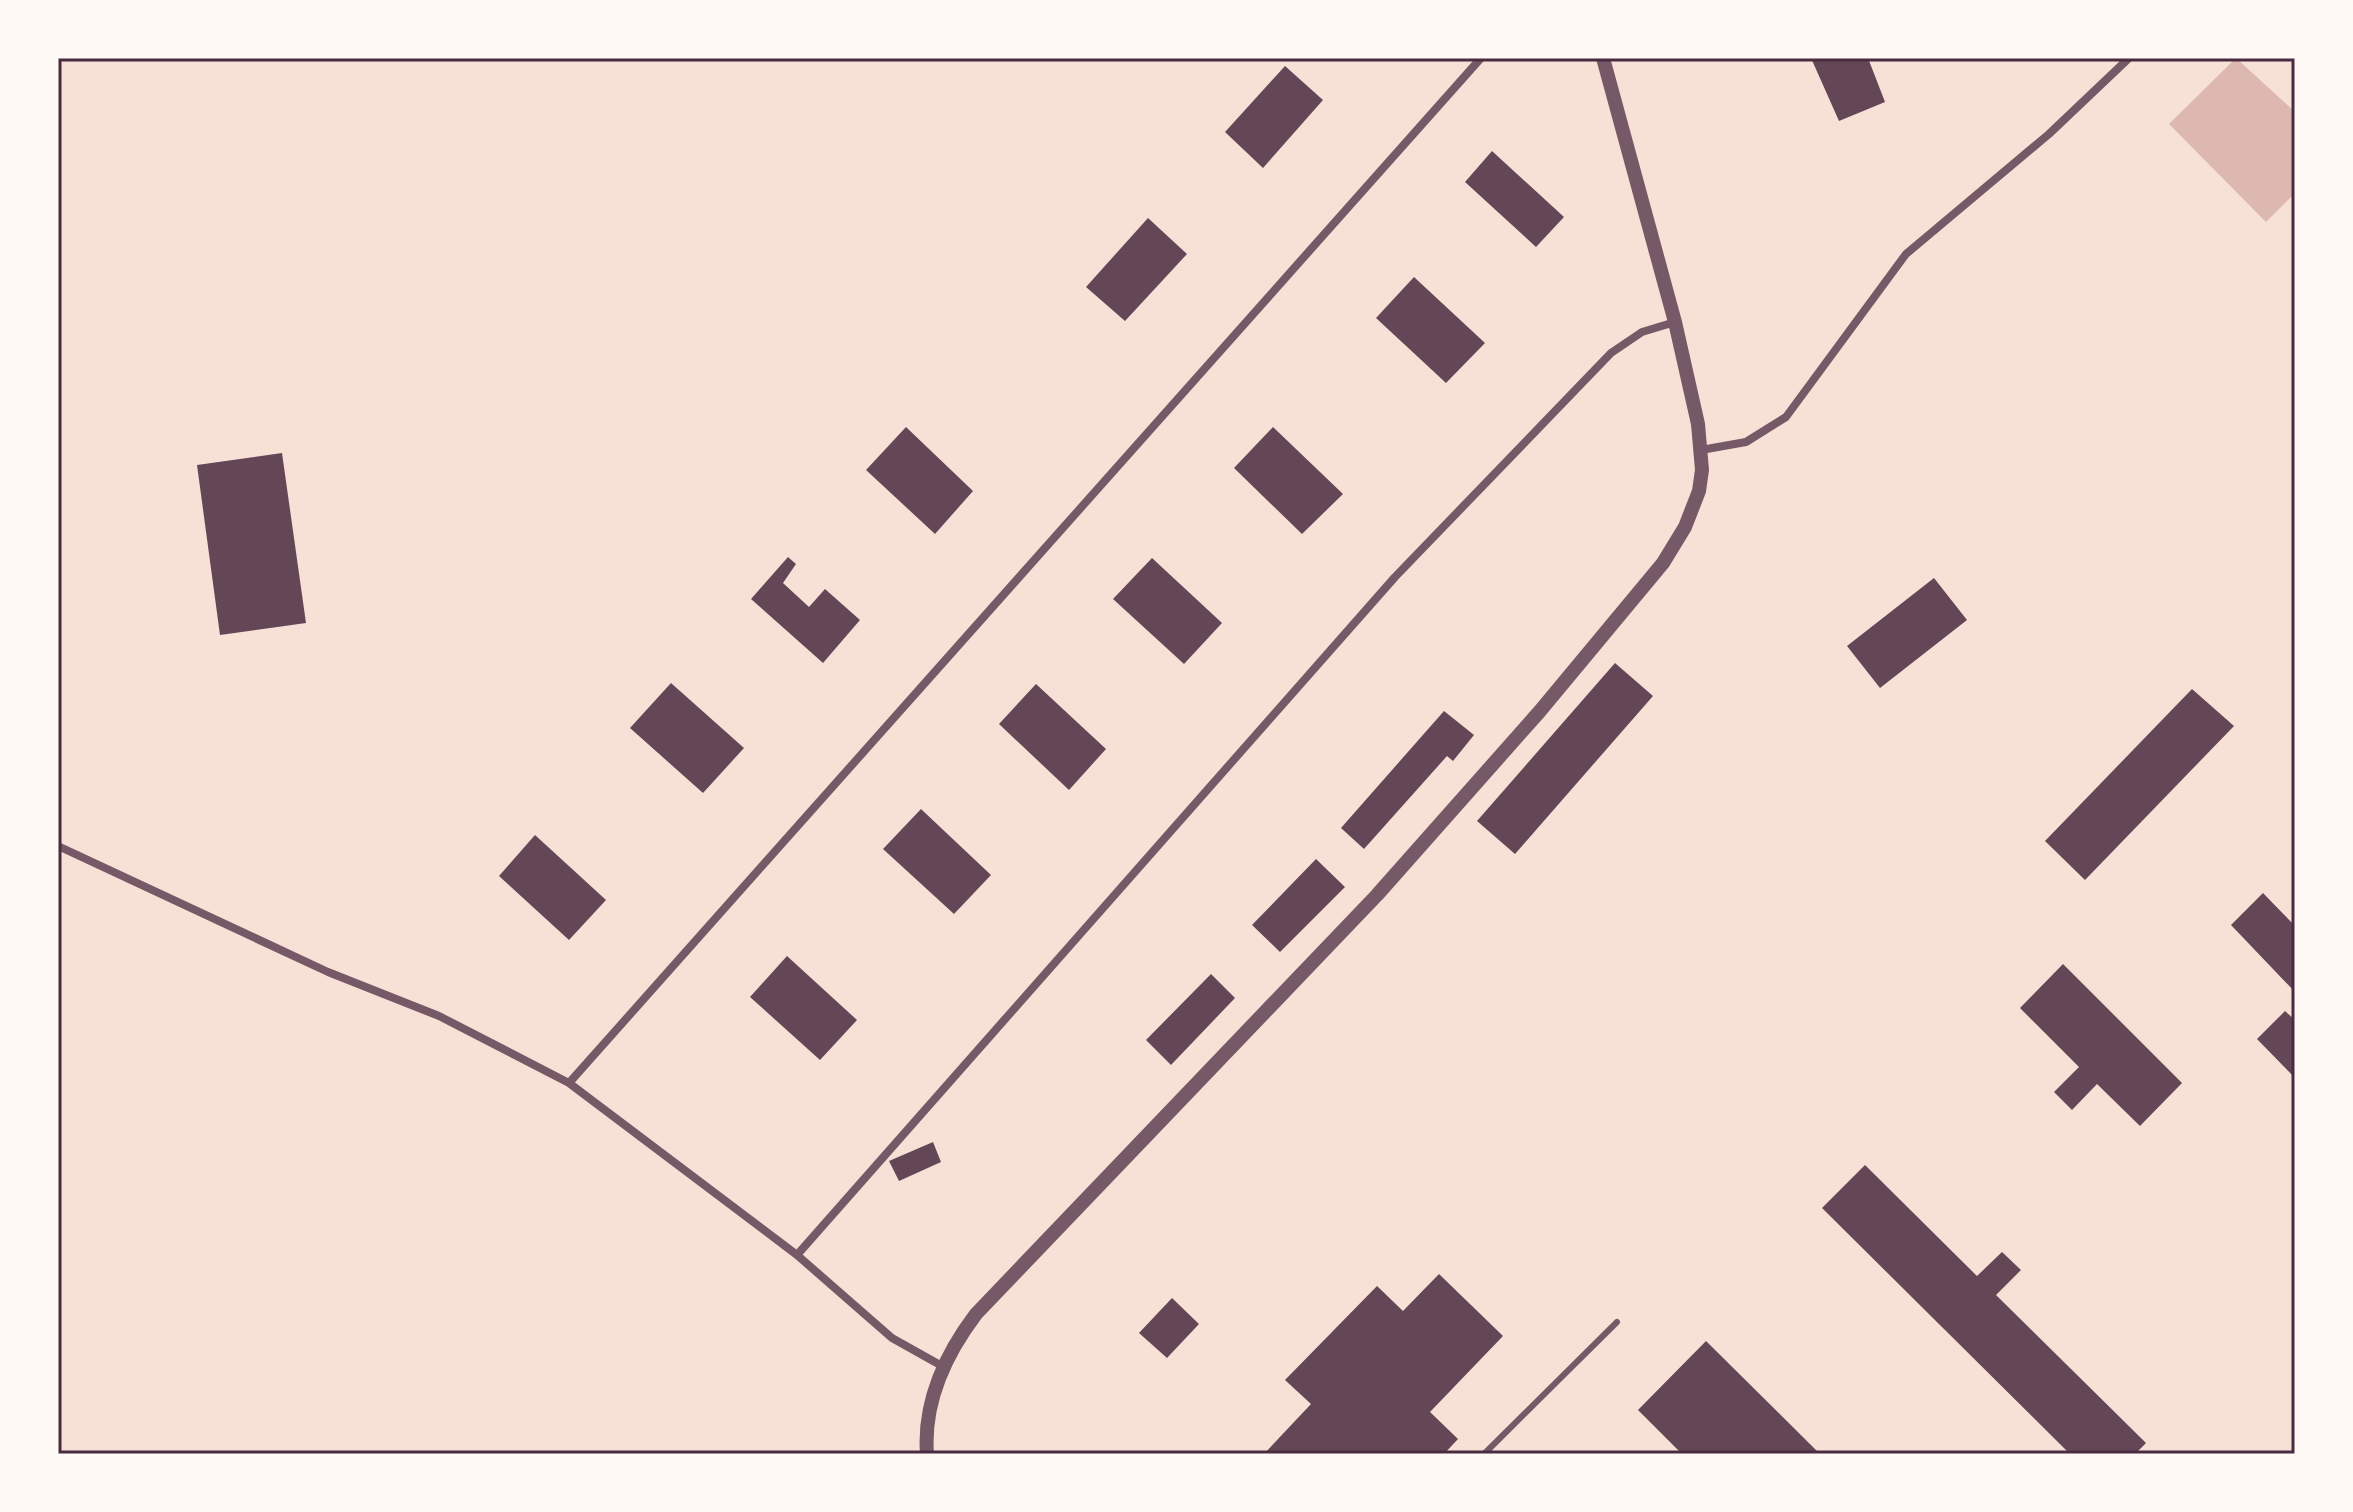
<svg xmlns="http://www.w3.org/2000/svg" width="2353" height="1512" font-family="Inter,sans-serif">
  <rect width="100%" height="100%" fill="#f7e1d7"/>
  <path fill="#dcb8b0" d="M2236,58L2295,112V193L2266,222L2169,124Z"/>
  <path fill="#644757" d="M1811,58H1868L1885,102L1839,121Z
    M1285,66L1323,100L1263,168L1225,132Z
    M1492,151L1564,217L1536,247L1465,182Z
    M1148,218L1187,254L1125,321L1086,287Z
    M1414,277L1485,343L1446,383L1376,318Z
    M906,427L973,491L935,534L866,470Z
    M1273,427L1343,494L1302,534L1234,468Z
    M282,453L306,623L220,635L197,465Z
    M788,557L796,564L783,583L809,607L825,589L860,620L823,663L751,599Z
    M1152,558L1222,623L1184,664L1113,599Z
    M1934,578L1967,620L1880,688L1847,646Z
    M1615,663L1653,696L1515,854L1477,821Z
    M671,683L744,748L703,793L630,728Z
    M1036,684L1106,749L1069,790L999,724Z
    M2192,689L2234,726L2085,880L2045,841Z
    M1444,711L1474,735L1453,761L1447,756L1364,849L1341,828Z
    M921,809L991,875L954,914L883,849Z
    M535,835L606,900L569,940L499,876Z
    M1316,859L1345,887L1280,952L1252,925Z
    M2263,893L2295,926V992L2231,925Z
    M787,956L857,1020L820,1060L750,997Z
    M2063,964L2182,1083L2140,1126L2097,1084L2072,1110L2054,1092L2079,1067L2020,1008Z
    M1211,974L1235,998L1171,1065L1146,1040Z
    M2285,1011L2295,1020V1078L2257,1039Z
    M933,1142L941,1162L899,1181L889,1161Z
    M1865,1165L1977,1276L2002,1252L2021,1270L1996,1295L2146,1443L2135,1454H2070L1822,1208Z
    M1439,1274L1503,1336L1430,1412L1458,1439L1444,1454H1264L1311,1404L1285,1380L1377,1286L1403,1311Z
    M1172,1298L1199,1324L1167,1358L1139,1333Z
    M1706,1341L1820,1454H1682L1638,1410Z"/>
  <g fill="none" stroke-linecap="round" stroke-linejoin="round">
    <path stroke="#755966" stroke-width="6" d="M1484,1454L1617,1322"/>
    <path stroke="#755966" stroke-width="8" d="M1701,450L1746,442L1786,417L1906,254L2049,134L2129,58
      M58,846L328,972L439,1016L569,1083L797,1255L892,1338L942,1366
      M569,1083L1481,58
      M797,1255L1395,577L1611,353L1642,332L1675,322"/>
    <path stroke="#755966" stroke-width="14" d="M927,1454C923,1401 945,1355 976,1314L1377,895L1540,711L1663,563L1685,527L1699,491L1702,470L1698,424L1675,322L1603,58"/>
  </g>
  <rect width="2353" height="1512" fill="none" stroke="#fffaf5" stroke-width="120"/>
  <rect x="60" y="60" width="2233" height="1392" fill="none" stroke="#4a2c40" stroke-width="3"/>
</svg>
